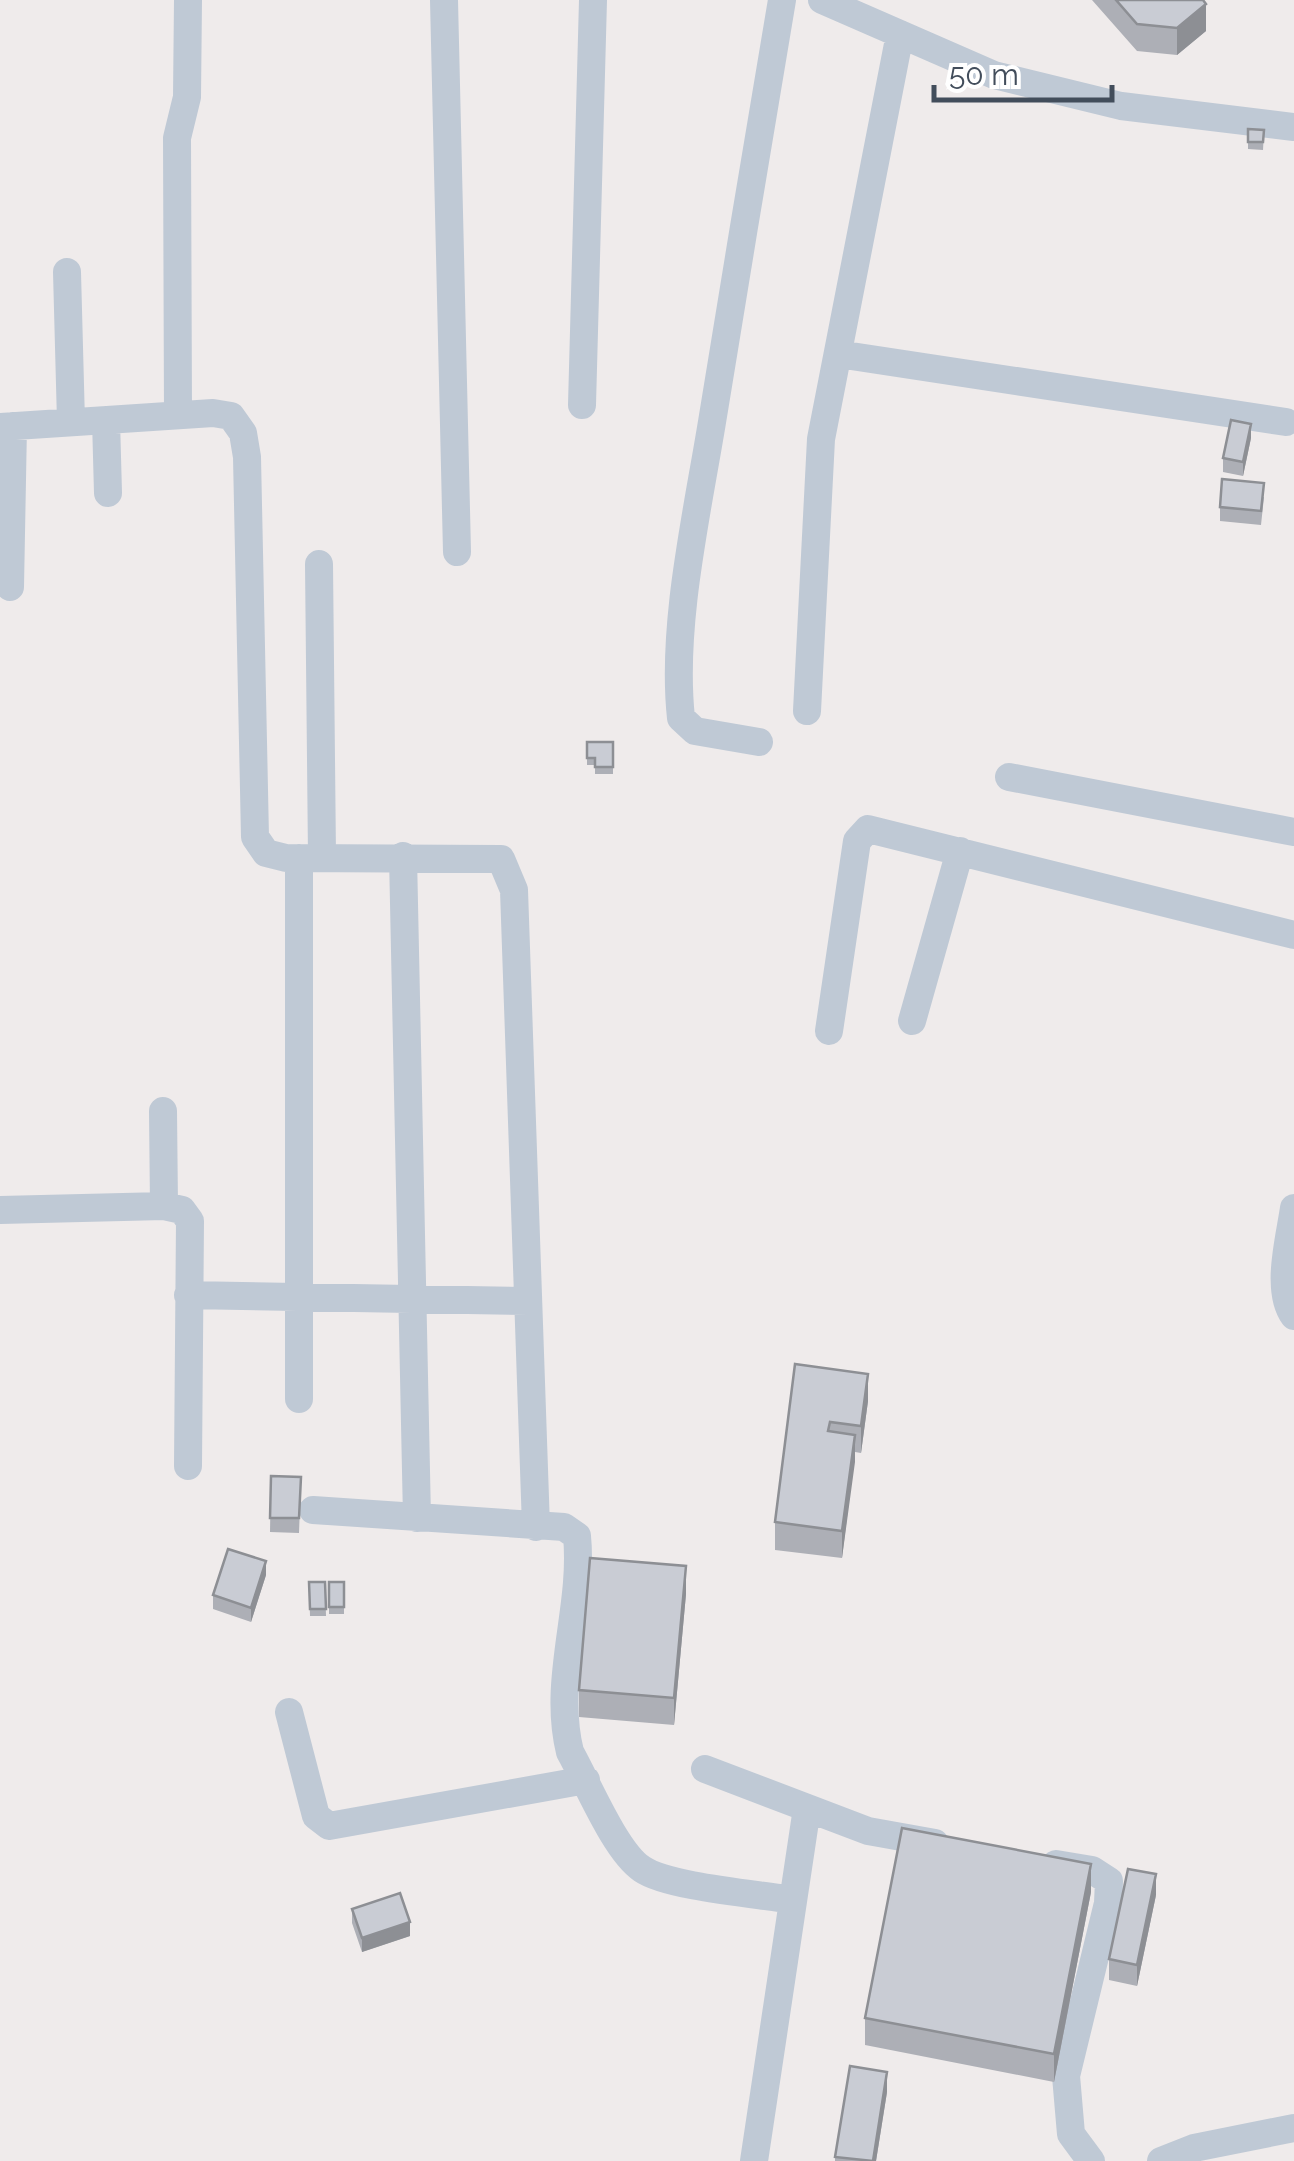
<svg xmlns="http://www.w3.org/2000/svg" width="1294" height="2161" font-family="Raleway,sans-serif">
  <rect width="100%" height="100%" fill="#efebeb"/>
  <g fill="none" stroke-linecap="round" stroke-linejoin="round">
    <path stroke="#bfc9d5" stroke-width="28" d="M444,0L457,552
      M822,0L994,75L1121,106L1294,127
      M67,272L71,422
      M838,354L1286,422
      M582,405L593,0
      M178,415L177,138L187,97L188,0
      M106,420L108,493
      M0,427L213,413L231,416L243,433L247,457L255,837L266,853L286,858L501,859L514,890L536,1527
      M319,564L322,857
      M10,587L13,426
      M807,711L821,439L900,34
      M759,742L695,731L681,718C671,626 697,514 712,422C735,281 758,141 782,0
      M1009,777L1294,832
      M403,856L417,1518
      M299,858V1399
      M912,1021L960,851
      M829,1031L857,841L868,829L1294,935
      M163,1111L164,1206
      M1294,1208C1290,1237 1275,1290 1294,1316
      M0,1210L164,1206L182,1210L190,1221L188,1466
      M188,1295L528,1301
      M313,1510L564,1527L577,1536C584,1608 552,1680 570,1752C587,1782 615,1851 642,1869C668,1887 758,1894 793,1900
      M289,1712L316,1816L329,1826L586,1780
      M705,1769L868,1831L935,1843
      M1056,1864L1092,1870L1109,1881L1108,1903L1066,2076L1071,2134L1091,2161
      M754,2161L807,1808
      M1161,2161L1194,2148L1294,2128"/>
  </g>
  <path fill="#adafb6" d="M1092,0H1203L1206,31L1177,55L1137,51Z
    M1248,129L1264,130L1263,150L1248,149Z
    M1251,438L1243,476L1223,472V458Z
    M1264,497L1261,525L1220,521V507Z
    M587,742H613V774H595V765H587Z
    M795,1364L868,1401L861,1453L855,1452L842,1558L775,1550V1522Z
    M271,1476L301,1477L299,1533L270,1532Z
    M266,1575L251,1622L213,1609V1595Z
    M309,1582H325L326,1616H310Z
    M329,1582H344V1614H329Z
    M686,1594L674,1725L579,1717V1690Z
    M1091,1892L1054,2082L865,2045V2018Z
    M1156,1895L1137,1986L1109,1980V1959Z
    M352,1909L410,1936L362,1952L352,1923Z
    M887,2092L876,2161H835V2157Z"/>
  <path fill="#8d8f94" d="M1206,4V31L1177,55V28Z
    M1251,424V438L1243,476V462Z
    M868,1374V1401L861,1453V1426Z
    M855,1435V1462L842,1558V1531Z
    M266,1561V1575L251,1622V1608Z
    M686,1566V1594L674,1725V1698Z
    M1091,1864V1892L1054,2082V2054Z
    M1156,1874V1895L1137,1986V1965Z
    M410,1922V1936L362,1952V1938Z
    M887,2072V2092L876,2161H873Z"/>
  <path fill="#c9ccd4" stroke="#8d8f94" stroke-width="2.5" d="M1116,0H1203L1206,4L1177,28L1137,24Z
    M1248,129L1264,130L1263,142H1248Z
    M1231,420L1251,424L1243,462L1223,458Z
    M1222,479L1264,483L1261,511L1220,507Z
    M587,742H613V767H595V758H587Z
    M795,1364L868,1374L861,1426L830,1422L828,1431L855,1435L842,1531L775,1522Z
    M271,1476L301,1477L299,1518H270Z
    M228,1549L266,1561L251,1608L213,1595Z
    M590,1558L686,1566L674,1698L579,1690Z
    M309,1582H325L326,1609H310Z
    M329,1582H344V1607H329Z
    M902,1828L1091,1864L1054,2054L865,2018Z
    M1128,1869L1156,1874L1137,1965L1109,1959Z
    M400,1893L410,1922L362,1938L352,1909Z
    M850,2066L887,2072L873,2161L835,2157Z"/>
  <path d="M934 85v15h178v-15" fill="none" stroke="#424d5b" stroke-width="5"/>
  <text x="949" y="85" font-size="30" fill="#424d5b" stroke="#ffffff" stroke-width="8" paint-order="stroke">50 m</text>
</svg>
